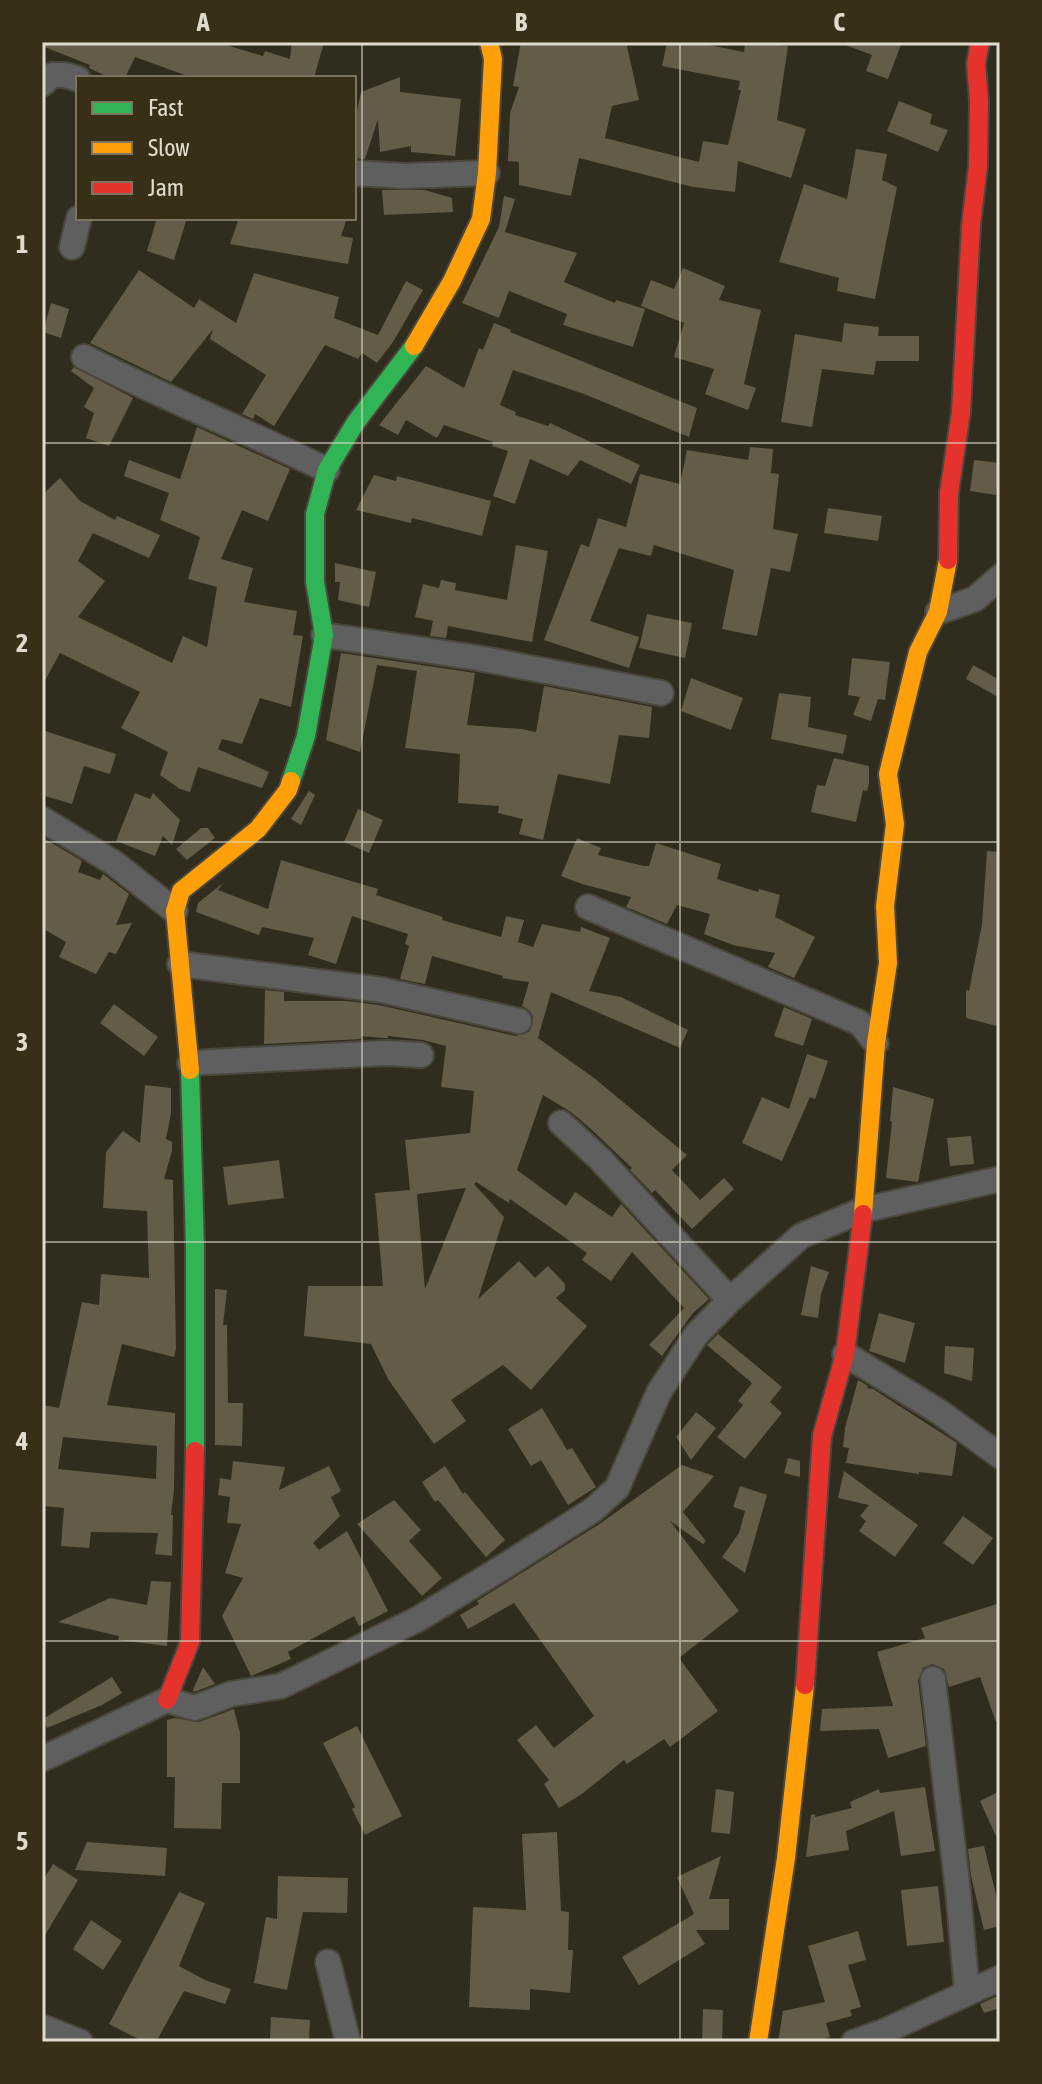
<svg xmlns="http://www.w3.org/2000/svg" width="1042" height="2084" font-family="'Asap Condensed',sans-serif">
  <rect width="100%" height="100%" fill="#302c1e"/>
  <path fill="#635c48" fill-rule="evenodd" d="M42,42H216L263,56L265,51L290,59L292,42H324L314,78H193L135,57L125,78H110L89,68L90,65L42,46Z
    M521,42H626L639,100L612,106L605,138L699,162L703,141L728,145L741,90H738L740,81L662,66L667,42H694L744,52L745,42L788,46L777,120L806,129L791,178L738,161L735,192L693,187L579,158L571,196L519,185V162L508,161L510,113L519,87L513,86Z
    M843,42H902L888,79L866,71L872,55L843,44Z
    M400,77V92L461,99L455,156L411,152V146L380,152L378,119L365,159L354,158V125L361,92Z
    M899,101L932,114L930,124L948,130L938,152L887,131Z
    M856,149L887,154L882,180L897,187L875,299L837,291L839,278L779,262L804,184L847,199Z
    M382,190H425L452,198L453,212L384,215Z
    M504,196L515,199L505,232L577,253L564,282L615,303L616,300L645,309L633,347L563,325L567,314L509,291L499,318L462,303L499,227Z
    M157,218H187L174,260L147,251Z
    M239,218H347L341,236L353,238L348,264L230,244Z
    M683,268L725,286L719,300L761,310L744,384L756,388L748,410L705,394L714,369L674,357L684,323L641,306L651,280L674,289Z
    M139,270L194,308L199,299L236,323L254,273L339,297L334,318L378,335L406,281L423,290L393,342L377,363L362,353L358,359L325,345L274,426L255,414L253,419L242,414L266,375L210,339L213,329L171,382L90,343Z
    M51,303L69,309L61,338L43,332Z
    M494,323L511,330L510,332L697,408L689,437L584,394L513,370L500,405L516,412L515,415L548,426L550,423L640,465L631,484L580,460L568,476L530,459L515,504L493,496L508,451L492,446L493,442L444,425L437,438L406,420L398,435L379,425L426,366L464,388L479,348L483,350Z
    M844,323L879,327L878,336H919V361H876L874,375L822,369L812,427L781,422L795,334L842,342Z
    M74,367L133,398L109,446L86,438L94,413L84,407L94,388L71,371Z
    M197,427L290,469L268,521L242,510L221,559L253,568L244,602L297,611L293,635L303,636L291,707L260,698L242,744L222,739L218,749L269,772L262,788L198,767L190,792L180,789L160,775L168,752L121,728L140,692L60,653L42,686V495L60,478L80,501L115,520L117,516L160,535L149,558L93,533L78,561L105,581L78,617L172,663L183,636L207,647L217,587L188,579L200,537L160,520L169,493L124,476L129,460L180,479Z
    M750,447L773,449L771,473L779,474L773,529L798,534L790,572L771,568L757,636L722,629L734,570L654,545L651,556L619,548L590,621L639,637L629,668L544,640L581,544L589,547L598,518L626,527L640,474L680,484L687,450L748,460Z
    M974,460L1000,463L996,495L970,491Z
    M374,475L396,481L397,476L491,501L482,536L412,518L411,523L356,510Z
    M828,508L882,516L878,541L824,533Z
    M516,545L548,551L532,642L448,626L446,638L430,636L433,621L415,617L423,584L439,588L441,580L456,583L455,590L507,600Z
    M335,563L376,572L369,607L338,600L340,582H335Z
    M647,614L692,623L685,658L639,648Z
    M341,653L475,673L467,725L522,729L536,732L544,686L652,707L649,738L619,735L610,784L558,774L543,840L519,834L523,819L498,813L499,806L458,803L460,754L405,748L417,671L377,665L360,752L326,740Z
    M852,658L890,662L885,700L878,699L871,721L853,715L860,697L848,695Z
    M973,665L1000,680V698L966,679Z
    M691,678L743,698L731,730L681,711Z
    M779,693L811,697L808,727L847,735L843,754L771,739Z
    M42,730L116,754L110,774L84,766L72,804L42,795Z
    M834,758L869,766V783L867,791L863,790L856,822L811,812L817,785L825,786Z
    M309,791L315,795L301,825L291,819Z
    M135,793L150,799L153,793L180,820L172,845L163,836L155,856L116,841Z
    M358,809L383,820L369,853L344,842Z
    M201,828H208L215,838L187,860L176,849Z
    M42,837L82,861L78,872L100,880L103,874L129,894L116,925L132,923L116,954L109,952L96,974L59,957L66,942L42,928Z
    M577,838L601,848L598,855L644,866H649L656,843L721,864L717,879L758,892L759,889L780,895L775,917L815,937L794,978L768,967L775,953L733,945L704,934L710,914L677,905L667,924L626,907L631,897L582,884L561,876Z
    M987,851L1000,852V1027L966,1018V990L969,991L982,924Z
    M281,860L378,889L376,895L443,917L442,920L501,937L506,916L524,920L518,942L533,947L542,924L580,932L581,927L610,938L589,991L621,997L688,1030L680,1048L551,992L538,1038L594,1078L687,1155L672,1170L700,1200L724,1178L734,1189L692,1229L655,1190L652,1193L630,1170L632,1168L592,1130L571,1112L543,1095L517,1170L566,1206L575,1192L612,1217L621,1204L709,1299L693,1313L662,1356L649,1345L684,1308L632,1252L611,1281L582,1260L587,1253L510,1199L509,1203L476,1182L474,1184L504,1217L478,1299L519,1261L535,1278L548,1266L565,1284V1290L556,1298L587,1326L531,1390L503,1365L451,1400L466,1421L434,1444L388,1379L371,1344L304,1336L308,1286H383L375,1193L410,1190L405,1140L470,1133L474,1091L441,1087L446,1046L423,1040L388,1036V1038H383L361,1036V1039L264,1044L265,990L284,992V1001H347L379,1005L516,1036L529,1032L533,1017L530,1011L522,1006L529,982L502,978L503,976L432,956L425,984L400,979L409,946L405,944L408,934L352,916L336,964L308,955L314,938L262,927L259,935L196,912L198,903L223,883L218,890L268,909ZM466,1188L425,1289L417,1194Z
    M114,1004L158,1037L144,1056L100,1023Z
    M784,1007L812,1019L803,1046L774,1036Z
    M807,1054L828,1061L815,1099L810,1097L782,1161L742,1143L762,1097L789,1109Z
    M145,1085L171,1088V1113L166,1139L172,1142V1151L164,1179L173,1180L176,1349L174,1357L122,1344L107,1405L175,1413L174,1490L171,1515H173L172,1556L155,1554L158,1533L91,1532L89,1548L61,1546L64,1508L42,1506V1405L59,1408L82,1302L99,1305L101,1274L149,1278L147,1211L103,1208L106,1152L123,1131L140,1143ZM63,1437L157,1446L156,1479L58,1469Z
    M893,1087L934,1099L918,1182L886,1178L892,1122L890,1121Z
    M971,1136L974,1164L950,1166L947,1138Z
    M279,1160L284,1198L228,1205L223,1167Z
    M811,1266L829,1272L821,1294L818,1318L801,1315Z
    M215,1289L227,1290L223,1325H227L228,1403H243L242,1446L215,1445Z
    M879,1313L915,1323L905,1363L869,1351Z
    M718,1334L782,1387L770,1402L782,1413L745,1459L717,1437L743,1405L738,1401L752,1383L707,1345Z
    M945,1346L974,1348L972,1381L944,1373Z
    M858,1380L868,1386L867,1388L873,1389L957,1443L952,1476L919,1472V1474L846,1463L849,1448L843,1447L845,1428Z
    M542,1408L567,1450L572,1448L596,1487L568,1505L541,1460L531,1466L508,1429Z
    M696,1412L716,1428L691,1460L676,1437Z
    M788,1458L800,1461V1477L784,1473Z
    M233,1461L285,1467L279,1490L329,1466L341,1491L331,1497L340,1516L313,1543L319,1550L347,1531L388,1611L359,1626L354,1616L288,1652L291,1659L251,1676L222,1616L243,1578L225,1573L241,1524L227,1523L230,1497L218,1495L220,1478L231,1480Z
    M682,1465L714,1476L683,1512L706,1541L703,1544L670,1521L739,1611L679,1658L718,1711L670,1747L664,1739L627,1764L624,1760L582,1794L559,1808L544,1784L549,1780L517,1740L536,1725L554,1748L594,1716L514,1603L468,1629L460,1615L479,1604L477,1601L601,1523Z
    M445,1466L463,1494L465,1492L505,1540L486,1557L438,1500L435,1502L422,1482Z
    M844,1471L918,1525L895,1557L859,1531L866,1521L860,1516L869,1505L838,1498Z
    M740,1486L767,1495L745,1573L722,1557L739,1533L745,1511L733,1507Z
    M394,1500L421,1530L409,1541L442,1578L422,1596L357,1524Z
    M963,1516L993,1538L973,1565L943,1543Z
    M151,1581L171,1582L167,1646L118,1640L119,1636L58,1622L110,1598L147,1605Z
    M1000,1603V1722H996L980,1677L949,1687L944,1669L932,1664L923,1668L918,1680L926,1746L888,1758L879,1729L820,1731L822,1709L893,1706L877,1652L925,1638L921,1628Z
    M203,1667L215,1684L194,1692L193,1690Z
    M112,1677L122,1693L102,1705L47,1728L43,1719Z
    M234,1709L240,1733V1783H222L221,1829L174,1828L175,1777H167V1720L175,1718L199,1722Z
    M357,1726L402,1816L365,1835L352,1809L355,1807L323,1743Z
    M925,1787L935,1851L901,1856L894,1811L846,1831L849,1850L806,1857L811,1815L815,1814V1817L852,1808L850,1802L879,1789L880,1793Z
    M716,1789L734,1792L730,1834L711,1832Z
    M1000,1791V1845L980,1801Z
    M557,1832L561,1911L569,1912L568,1950H573L570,1993L530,1989V2010L469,2007L473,1907L526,1910L522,1834Z
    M87,1842L167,1848L165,1876L75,1870Z
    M984,1846L1000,1911V1926L984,1930L971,1876L968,1849Z
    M721,1856L709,1899H729V1930H696L705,1944L639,1985L622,1957L694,1914L677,1877Z
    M53,1864L78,1880L42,1940V1882Z
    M278,1876L348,1878L347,1913L303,1912L287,1990L254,1983L266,1917L277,1919Z
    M938,1886L944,1942L907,1946L901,1890Z
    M179,1892L205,1903L179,1966L205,1980L231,1989L225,2004L184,1991L156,2042H144L109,2024Z
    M91,1920L122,1941L103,1970L73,1949Z
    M858,1931L866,1960L848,1965L861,2007L850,2010L852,2016L826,2023L830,2037L812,2042H778L783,2011L825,2002L808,1946Z
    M1000,1995V2008L984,2013L980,2004Z
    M703,2009L723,2010L722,2042H702Z
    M271,2017L310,2020L309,2041L270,2039Z"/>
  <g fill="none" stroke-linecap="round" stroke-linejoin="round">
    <g stroke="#4a473c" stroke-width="28">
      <path id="street" d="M42,84L52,75H65L78,79
        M354,173L405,176L487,173
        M72,247L79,218
        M84,357C164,398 247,431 327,470
        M938,612L975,599L1000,577
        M324,635L478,658L661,693
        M42,819L114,863L175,911
        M588,907L860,1023L876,1043
        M180,964L382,990L519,1021
        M190,1063L386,1053L421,1055
        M561,1123L601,1160L730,1300
        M845,1354L941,1413L1000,1456
        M933,1679L958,1891L967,1992
        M42,1759L167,1700L195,1708L231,1694L281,1686L418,1619L500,1569L593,1510L617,1488L659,1392L696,1335L730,1300L801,1236L863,1210L1000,1179
        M328,1962L348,2042
        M42,2027L80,2042
        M854,2042L883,2032L1000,1978"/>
    </g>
    <g stroke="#4a473c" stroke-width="22">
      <path id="fast" d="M291,781L306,736L324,635L315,582V514L327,470L356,422L414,346
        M190,1070L195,1248V1451"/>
    </g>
    <g stroke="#4a473c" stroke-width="22">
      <path id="slow" d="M414,346L452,281L481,219L487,173L493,59L489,42
        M190,1070L175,911L181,891L258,829L288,790L291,781
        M863,1214L876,1043L888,963L885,906L895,824L888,774L918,652L938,612L948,560
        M758,2042L786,1858L805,1685"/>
    </g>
    <g stroke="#4a473c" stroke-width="22">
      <path id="jam" d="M948,560L949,493L961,412L971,225L978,166L979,101L976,64L980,42
        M805,1685L822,1436L845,1354L863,1214
        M167,1700L190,1642L195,1451"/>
    </g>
    <use href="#street" stroke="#605f5f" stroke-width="24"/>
    <use href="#fast" stroke="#30b455" stroke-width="18"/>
    <use href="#slow" stroke="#ff9f0a" stroke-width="18"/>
    <use href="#jam" stroke="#e5322d" stroke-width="18"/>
  </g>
  <path fill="none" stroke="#e0dccd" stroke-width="2" stroke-opacity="0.55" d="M362,42V2042M680,42V2042M42,443H1000M42,842H1000M42,1242H1000M42,1641H1000"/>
  <rect width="1042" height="2084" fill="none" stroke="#372f17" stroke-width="88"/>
  <rect x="76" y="76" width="280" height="144" fill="#372f17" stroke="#7b7460" stroke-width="2"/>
  <rect x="92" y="102" width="40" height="12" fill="#30b455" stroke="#7b7460" stroke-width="2"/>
  <text x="148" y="116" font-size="24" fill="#e0dccd">Fast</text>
  <rect x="92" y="142" width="40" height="12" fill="#ff9f0a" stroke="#7b7460" stroke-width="2"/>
  <text x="148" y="156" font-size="24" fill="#e0dccd">Slow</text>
  <rect x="92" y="182" width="40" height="12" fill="#e5322d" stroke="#7b7460" stroke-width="2"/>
  <text x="148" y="196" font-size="24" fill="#e0dccd">Jam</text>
  <rect x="44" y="44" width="954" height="1996" fill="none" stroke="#e0dccd" stroke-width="3"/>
  <g font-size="26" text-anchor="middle" font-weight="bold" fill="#e0dccd">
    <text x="203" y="31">A</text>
    <text x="521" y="31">B</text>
    <text x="839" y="31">C</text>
    <text x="22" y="253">1</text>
    <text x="22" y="652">2</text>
    <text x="22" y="1051">3</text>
    <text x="22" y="1450">4</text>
    <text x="22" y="1850">5</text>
  </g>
</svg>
